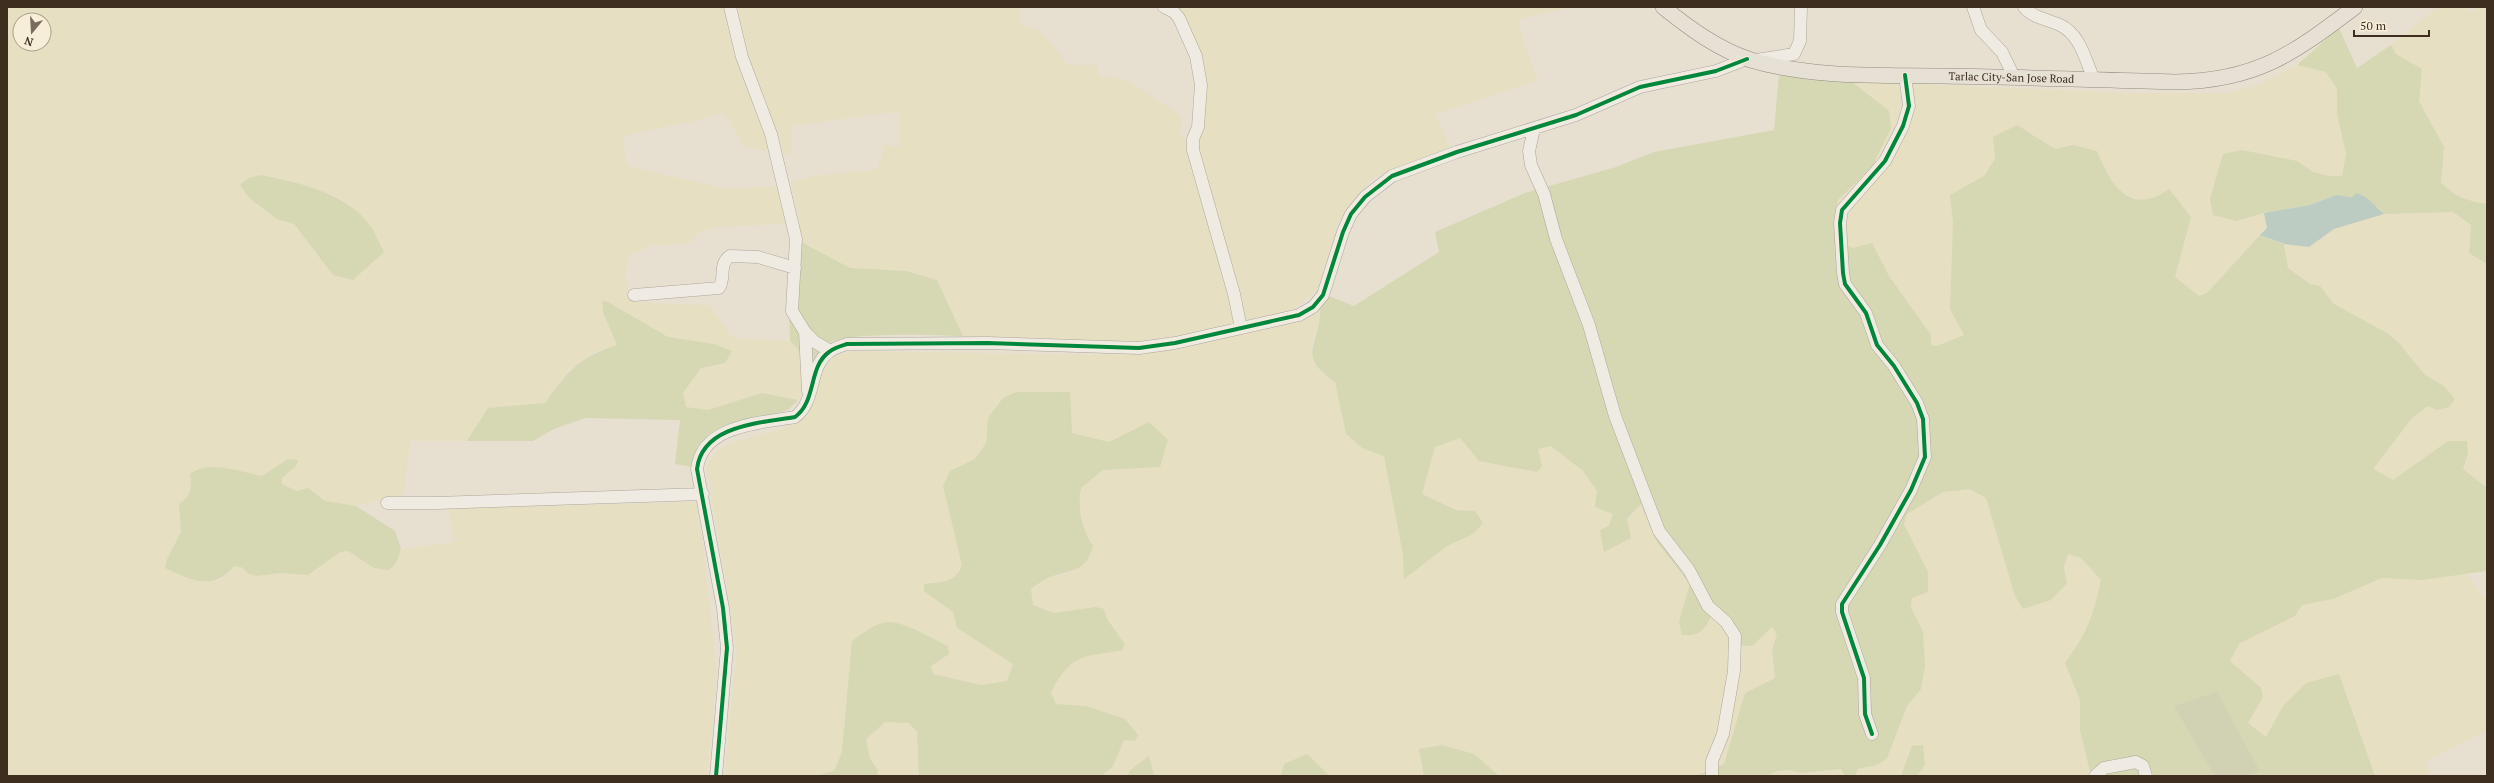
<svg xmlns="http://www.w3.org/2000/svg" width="2494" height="783" font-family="'PT Serif',serif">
  <rect width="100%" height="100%" fill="#e7e0d1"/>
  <path fill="#e6dfc2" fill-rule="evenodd" d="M7,7H1019L1021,24L1036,29L1054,46L1068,65H1097L1099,76L1127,80L1182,116L1180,137L1195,141L1204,129L1205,78L1176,7H1571L1518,19L1526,49L1538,80L1436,114L1451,152L1374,177L1352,202L1338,225L1317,291L1289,312L1166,340L1143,342L963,336L937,280L906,271L850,268L801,242L798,212L791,182L814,176L877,169L885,145L899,147L900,111L792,126L791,154L744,147L724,112L698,120L623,136L627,166L727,189L777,186L786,224L717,227L698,233L688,244L654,245L629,255L625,278L632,302L710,305L733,338L790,341L813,365L798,400L762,393L708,410L686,407L683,393L701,368L725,363L714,344L668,337L608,302L603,301V312L618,345L595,352L568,371L545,403L488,408L467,441H410L404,494L356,506L325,501L308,488L297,491L282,484V478L296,466L298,460L288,459L262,476L223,468L190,474L192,487L187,498L179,504L181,532L167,559L216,581L226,576L234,566L241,567L249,574L257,576L280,573L294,574L322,565L340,552L348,551L355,556L396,562L401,549L455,542L448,509L698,502L717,674L707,776H7ZM20,20H44V44H20ZM261,175L295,182L334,195L346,202L378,241L384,252L353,280L333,275L293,224L277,219L249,199L240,185Z
    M2438,7H2466L2471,12L2480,7H2487V204L2472,202L2446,189L2441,182L2444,147L2419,101L2422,69L2396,54L2391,45Z
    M2297,65L2326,72L2337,89V114L2346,154L2342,176H2329L2313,172L2297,161L2279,159L2213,215L2236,221L2264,213L2267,228L2207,293L2199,296L2175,277L2191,217L2169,189L2158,197L2142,201L2120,191L2106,174L2097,151L2073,145L2055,149L2029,132L1993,137L1995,159L1984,176L1950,195L1953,223L1950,309L1964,335L1960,338L1937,346L1931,345V335L1889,276L1872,243L1853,248L1837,240L1834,217L1838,200L1853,185L1889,111L1851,81L2127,93H2229L2258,85Z
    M2453,212L2471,225L2469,253L2487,264V488L2463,469L2468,454L2467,441H2448L2393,480L2373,469L2412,418L2428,406L2444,386L2425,375L2399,343L2387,333L2334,304L2320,286L2310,284L2288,268L2285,244L2309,247L2334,229L2384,214Z
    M1320,307L1321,321L1313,339L1312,350L1314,362L1322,374L1335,382L1346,434L1362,448L1384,456L1403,555L1404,578L1447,546L1473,534L1475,511L1456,510L1422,494L1435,447L1460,438L1479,461L1536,472L1542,466L1538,449L1551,446L1583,471L1613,514L1604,552L1641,503L1656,541L1690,584L1686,599L1712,614L1724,629L1760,638L1773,627L1778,635L1772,650L1775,678L1745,693L1724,764L1696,776H1499L1474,754L1419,749L1424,776H1330L1307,754L1284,764L1281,776H1154L1149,756L1129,771L1128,776H1101L1113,766L1124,740L1086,706L1055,704L1051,693L1063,671L1074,660L1124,643L1107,619L1072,611L1054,613L1033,605L1031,589L1049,577L1073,572L1093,546L1086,534L1080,513L1081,488L1103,470L1160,467L1149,422L1109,442L988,418L986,443L975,459L950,471L962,565L959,574L950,581L925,584V591L953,612L957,628L1013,664L1007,682L981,685L933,674L931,666L949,654L902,625L887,622L869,629L852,641L842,752L834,771L816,776H724L737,650L707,468L713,456L727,444L788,427L808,416L826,365L834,356L858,351L1090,355L1169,351L1304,319Z
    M1970,489L1986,498L2002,554L2051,600L2066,583L2064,567L2068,554L2081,558L2102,580L2096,605L2084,637L2065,663L2080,700V730L2091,776H1917L1925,765L1901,776L1855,775L1858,769L1867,768L1893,742L1907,706L1921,689L1925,666L1923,631L1911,608L1912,598L1928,572L1904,524L1907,514L1943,492Z
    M2467,573L2484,599H2487V731L2426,761L2430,776H2375L2339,674L2271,728L2266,737L2248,723L2263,697L2230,661L2240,643L2295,616L2302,605L2333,599L2382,578L2421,580Z
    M885,722L910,723L917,732L919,776H877L878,770L870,759L866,739Z
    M1841,769L1845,776H1765L1778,771L1789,770L1803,773Z"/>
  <path fill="#d6d7b3" d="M2339,28L2357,68L2391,45L2396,54L2422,69L2419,101L2444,147L2441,182C2452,196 2470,202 2487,204V264L2469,253L2471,225L2453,212L2384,214L2378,207L2352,197L2336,195L2310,205L2264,213L2236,221L2213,215L2210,199L2223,154L2242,150L2297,161L2313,172L2329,176H2342L2346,154L2337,114V89L2326,72L2297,65Z
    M1779,74L1851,81L1889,111L1891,128L1872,167L1838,200L1834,217L1837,240L1853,248L1872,243L1889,276L1931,335V345L1937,346L1964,335L1950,309L1953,223L1950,195L1984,176L1995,159L1993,137L2017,125L2055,149L2073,145L2097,151C2110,185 2131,217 2169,189L2191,217L2175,277L2199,296L2207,293L2260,235L2284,244L2288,268L2310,284L2320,286L2334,304L2387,333L2399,343L2425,375L2444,386L2455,399L2449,407L2437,410L2428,406L2412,418L2373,469L2393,480L2448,441H2467L2468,454L2463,469L2487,488V571L2421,580L2382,578L2333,599L2302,605L2295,616L2240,643L2230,661L2261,688L2263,697L2248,723L2266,737L2283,706L2306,683L2339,674L2375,776H2245L2260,772L2175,706L2215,776H2091L2080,730V700L2065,663C2087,633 2093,617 2101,580L2081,558L2068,554L2064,567L2067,583L2051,600L2023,609L2015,596L1986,498L1970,489L1943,492L1907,514L1904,524L1928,572V592L1912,598L1911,608L1923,631L1925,666L1921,689L1907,706L1887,758C1878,767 1869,766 1858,769L1855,776H1845L1841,769L1803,773L1789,770L1778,771L1765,776H1696L1724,764L1745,693L1775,678L1772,650L1777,635L1772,627L1752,646L1734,645L1712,614C1704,631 1700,636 1682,635L1679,621L1690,584L1656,541L1641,504L1627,519L1631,538L1604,552L1600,530L1609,526L1613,514L1595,507L1597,491L1583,471L1551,446L1538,449L1542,466L1537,472L1479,461L1460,438L1435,447L1422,494L1456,510L1475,511L1483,523L1473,534L1447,546L1404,579L1403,555L1384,456L1362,448L1346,434L1335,382C1293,355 1323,341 1320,307L1329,296L1354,306L1439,252L1435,232L1525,193L1616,167L1654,152L1774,130Z
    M261,175C300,183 350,193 373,230C377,237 380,245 384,252L353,280L333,275L294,224L277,219L249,198L240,185L249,178Z
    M801,242L850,268L906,271L937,280L963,336C938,335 844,331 827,344C821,349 817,359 813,365L790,341L789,316Z
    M602,301L608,302L668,337L714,344L732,351L725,363L701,368L683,393L686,407L708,410L762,393L798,400L788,410L742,422L709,434L698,446L692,467L675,464L680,420L585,418L554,429L533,441H467L488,408L545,403C568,371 579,357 617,345L603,312Z
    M1016,392H1070L1072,433L1109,442L1149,422L1168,440L1160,467L1103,470L1081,488C1077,509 1082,529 1093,546C1086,573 1071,569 1050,577C1043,580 1036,585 1031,589L1033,605L1054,613L1096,607L1104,609L1107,619L1124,643L1123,650C1083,657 1071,653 1051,693L1056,704L1086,706L1125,719L1138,735L1135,741L1124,740L1113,766L1101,776H919L917,732L909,723L885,722L866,739L870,759L878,770L877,776H816L834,771L842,752L852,641C862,634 875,623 888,622C903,621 933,639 948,646L949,654L931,666L933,674L981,685L1007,681L1013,664L957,628L953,612L924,591V584C941,582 956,583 962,565L943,486L950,471L975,459L986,443L988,418L1003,398Z
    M288,459L298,460L296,466L282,478V484L297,491L308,488L325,501L356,506L395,531L401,549L396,563L389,570L374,568L348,551L340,552L308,575L280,573L257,576L249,574L241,567L234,566C213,592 191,580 165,568L167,559L181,532L179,504C191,496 192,488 190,474C209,459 240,472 262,476Z
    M1442,745L1474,754L1499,776H1424L1419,749Z
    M1923,745L1925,765L1917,776H1901L1912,746Z
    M1307,754L1330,776H1281L1284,764Z
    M1149,756L1154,776H1128L1129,771Z"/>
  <path fill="#d1d1b3" d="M2217,692L2260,772L2245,776H2215L2174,706Z"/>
  <path fill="#bcccc2" d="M2357,193L2367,198L2384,214L2334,229L2309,247L2285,244L2260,235L2267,228L2264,213L2310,205L2336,195L2352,197Z"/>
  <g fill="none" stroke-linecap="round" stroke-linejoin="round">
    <g stroke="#ada599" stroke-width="13">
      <path id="minor" d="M730,7L742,57L771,134L796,239L792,311L805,332L815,342L830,351
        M1164,7L1174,12L1179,18L1196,56L1201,85L1198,127L1193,139V150L1234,294L1241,328
        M1973,7L1981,30L2002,52L2014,77
        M2024,7C2033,18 2047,19 2060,25C2080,34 2086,61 2094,80
        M1756,60L1794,54L1800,41L1801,7
        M1534,129L1529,151L1531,165L1544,194L1556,239L1589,325L1615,416L1659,531L1689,570L1708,606L1726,622L1735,636L1734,671L1723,734L1712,761V776
        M634,295L719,288C726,278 718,264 730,256L758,257L795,268
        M805,332L808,391
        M387,503H436L703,494
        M1872,734L1865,714L1864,678L1842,612V604L1880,545L1911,490L1925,457L1923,419L1917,403L1894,366L1877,345L1866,313L1845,284L1843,273L1840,223L1842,210L1885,161L1903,126L1909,106L1905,75
        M716,776L727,648L723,608L697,469C702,425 760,423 795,417C817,401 808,367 829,352C834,348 841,346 847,344L987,343L1139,348L1175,343L1299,315L1313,307L1323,295L1343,232L1351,214L1365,197L1392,176L1457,152L1576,115L1640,87L1716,71L1747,59
        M2095,776L2104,768L2136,762L2143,766L2146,776"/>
    </g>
    <g stroke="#928b80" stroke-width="16">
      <g id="major">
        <path id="s1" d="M1663,7C1689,28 1719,50 1751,60C1810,78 1883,75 1944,76C2021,77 2098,80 2175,82C2256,81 2293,54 2355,7"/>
      </g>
    </g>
    <use href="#minor" stroke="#efebe3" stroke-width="12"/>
    <use href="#major" stroke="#e6e1d4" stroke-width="15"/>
    <g stroke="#f7eed8" stroke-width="6">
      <path id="cycleway" d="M1872,734L1865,714L1864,678L1842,612V604L1880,545L1911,490L1925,457L1923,419L1917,403L1894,366L1877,345L1866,313L1845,284L1843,273L1840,223L1842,210L1885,161L1903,126L1909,106L1905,75
        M716,776L727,648L723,608L697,469C702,425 760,423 795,417C817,401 808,367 829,352C834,348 841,346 847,344L987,343L1139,348L1175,343L1299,315L1313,307L1323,295L1343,232L1351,214L1365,197L1392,176L1457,152L1576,115L1640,87L1716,71L1747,59"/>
    </g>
    <use href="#cycleway" stroke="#00873e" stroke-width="4"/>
  </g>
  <g text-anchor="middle" stroke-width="3" stroke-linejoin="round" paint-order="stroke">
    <g font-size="11" fill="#3d2e20" stroke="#f7eed8">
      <text dy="4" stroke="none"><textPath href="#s1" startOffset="365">Tarlac City-San Jose Road</textPath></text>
    </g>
  </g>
  <rect width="2494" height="783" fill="none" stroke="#3d2e20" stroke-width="16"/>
  <g transform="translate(32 32) rotate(198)"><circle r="19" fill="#f7eed8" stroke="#ada18e"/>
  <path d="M0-3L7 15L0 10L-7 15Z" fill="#786c5e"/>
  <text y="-6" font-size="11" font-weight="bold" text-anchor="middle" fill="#3d2e20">N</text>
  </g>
  <path d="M2354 30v6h75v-6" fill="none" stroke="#3d2e20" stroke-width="2"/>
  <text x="2360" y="30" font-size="12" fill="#3d2e20" stroke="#f7eed8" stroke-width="3" paint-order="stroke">50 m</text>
</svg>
